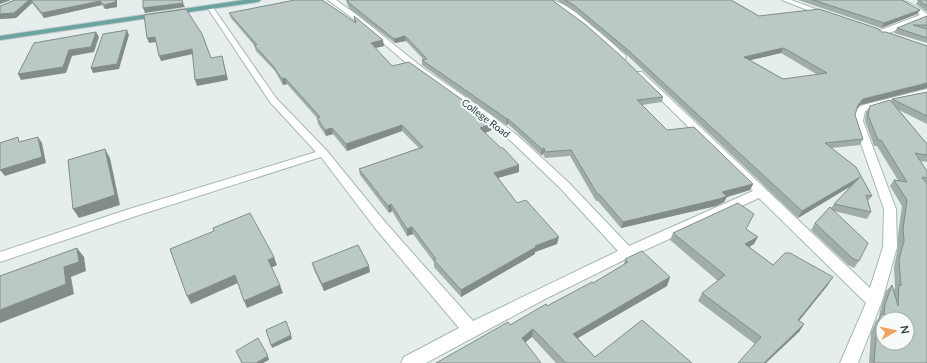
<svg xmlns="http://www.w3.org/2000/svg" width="927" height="363" font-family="Lato,sans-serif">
  <rect width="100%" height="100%" fill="#e5eeec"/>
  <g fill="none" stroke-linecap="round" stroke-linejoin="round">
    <g stroke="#a7b7b5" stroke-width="2">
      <path id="street" d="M328,0H336L357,15L423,68L491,115L518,136L569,183L629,246L753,191L635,74L636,72H642L870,288L883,247L884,209L853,121C855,113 856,108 863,105L927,89V95L886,104L865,111L863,121L896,209L897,247L882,301L858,363H840L866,303L759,198L632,256L545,299L426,363H401L404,357L459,328L375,228L321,157L136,216L0,262V252L126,210L316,152L270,102L207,7L210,5L212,6L276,98L327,151L385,222L473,321L618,251L560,188L511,141L484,119L417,72L363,26Z
        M548,0C570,0 608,40 625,55L626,57L625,59H619L572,17Z
        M895,0C907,0 917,6 927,14V18L884,35H878V31L920,15L915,10Z"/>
    </g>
    <g stroke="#a3bab7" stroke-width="2">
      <path id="secondary" d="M782,0H791L832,15L831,17H825Z"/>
    </g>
    <g stroke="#c2cac9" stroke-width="2">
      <path id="primary" d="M244,0H261L258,2L0,40V36Z"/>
    </g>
    <use href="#street" fill="#fff" fill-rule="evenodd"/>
    <use href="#secondary" fill="#fff" fill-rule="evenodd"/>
    <use href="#primary" fill="#69a4a2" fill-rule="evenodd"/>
  </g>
  <path fill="#a0adaa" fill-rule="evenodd" d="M15,0H117V7L105,9L102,5L44,18L32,3L16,18L0,19V6Z
    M346,0H552L663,97L662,102L642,105L667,130L753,184L750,190L727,197L724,202L716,206L621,228L598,201H596L570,156L545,158L543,154L541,155L508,124L506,125L422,65V60H424L406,41L395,43L349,8Z
    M557,0H731L759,16L881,32L927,46V88L860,105L857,108L855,115L863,139L860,145L832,148L872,196L868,201L871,212L867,219L834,211L859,261L854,268L848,265L811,230L815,223L831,208L834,204L851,186L798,218L628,56L574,11ZM781,53L786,56L818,75L783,79L750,60Z
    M798,0H902L920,10L917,14L881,28Z
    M918,0H927V12L916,4Z
    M229,13L354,22V16L384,46L375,48L392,66L494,129L485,133L519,172L498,178L517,203L557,244L535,252V254L461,297L434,267V262L413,234L407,236L392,211L389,213L360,175L359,169L419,148L402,131L347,151L333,134L326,136L318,124L317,118L287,84L283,85L275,71L256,51L254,45L231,18Z
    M927,16V43L894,33L897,28Z
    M927,92V124L899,110L927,144V162L920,161L927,171V363H869L871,332L876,321L879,318L880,311L886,291L892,285L893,291L895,288L894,267L898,247V235L902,206L890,186L894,180H898L877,146H874L865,121L866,112L870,106L891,100L892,99Z
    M746,229L754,244L749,247L773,265L828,285L799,321L804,324L799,332L755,344L698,301L702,293L718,281L670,240L673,233Z
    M625,259L670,277L667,286L578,338L595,357L692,363H556L532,337L510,325L593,283L624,265Z
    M312,263L370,272L324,291L314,270Z"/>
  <path fill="#828d8b" d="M0,0H11L0,4Z
    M29,0H31L32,3L16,18L0,19V14Z
    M115,0H117V7L105,9L104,5Z
    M100,1L102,5L44,18L42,13Z
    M183,3L185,7L145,13L143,8Z
    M920,10L917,14L881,28L884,23Z
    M127,30L129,35L119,69L93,73L91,68Z
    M96,32L99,37L94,52L72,56L66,73L21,80L18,74L69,50Z
    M405,36L406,41L395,43L394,39Z
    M155,37L157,42L149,43L147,38Z
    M383,40L384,46L371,49V43Z
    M783,48L781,53L742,62L744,57Z
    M192,49L193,54L161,61L159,56Z
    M222,56L228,80L197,86L195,80Z
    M285,78L287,84L283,85L282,79Z
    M927,83V88L860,105L855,110L858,105L863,99Z
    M507,119H508V124L506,125Z
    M495,123L494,129L480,135V128Z
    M402,125V131L347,151L346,144Z
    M332,128L333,134L326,136L325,130Z
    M38,137L42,143L46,163L5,176L0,170Z
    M544,148L543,154L541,155L542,149Z
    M105,149L110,158L120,205L79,218L73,209Z
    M519,165V172L494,179V173Z
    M860,177L856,183L798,218L802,211Z
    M753,184L750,190L727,197L724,202L716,206L621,228L623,222L722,192Z
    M391,204L392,211L389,213L388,206Z
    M412,227L413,234L407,236V229Z
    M559,237L557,244L535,252V254L461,297V290L535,246Z
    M758,237L754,244L741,252L745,244Z
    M77,248L84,257L86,271L71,277L74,294L0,323V310Z
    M274,257L277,265L271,268L268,260Z
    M369,266L370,272L324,291L322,284Z
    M235,275L238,283L191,304L187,296Z
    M670,277L667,286L571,342L573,334Z
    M833,277L828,285L793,328L798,320Z
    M280,285L283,293L247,308L244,301Z
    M804,324L799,332L766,363H764Z
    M533,329L532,337L521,346L522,338Z
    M291,335L292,339L272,348L271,345Z
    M268,356L269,360L263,363H256Z"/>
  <path fill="#bac9c6" stroke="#828d8b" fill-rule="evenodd" d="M15,0H29L14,13L0,14V6Z
    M31,0H115L116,2L104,5L100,1L42,13Z
    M143,0H182L183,3L143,8Z
    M295,0H322L356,23L354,16L383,40L371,43L392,66L409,62L495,123L480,128L501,148H503L519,165L494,173L517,203L526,200L559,237L535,246L536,247L461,290L434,260L436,259L412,227L407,229L391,204L388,206L359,169L423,147L402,125L346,144L332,128L325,130L317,118L320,117L285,78L282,79L273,66L254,45H257L229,13Z
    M347,0H552L586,25L621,56L663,97L637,100L667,130L694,127L753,184L722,192L727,196L719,199L623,222L599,194L598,195L571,150L545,152L544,148L542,149L508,119H507L422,60L427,59L405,36L394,39L349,3Z
    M565,0H731L759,16L819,9L879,29L881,32H886L927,46V83L863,99L858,105L855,115L863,139L825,143L856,167L872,196L866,195L871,212L834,204L860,177L802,211L629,51L575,6ZM783,48L789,51L827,73L783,79L744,57Z
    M813,0H902L920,10L884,23Z
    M918,0H927V6Z
    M186,9L202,34L211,58L222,56L226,75L195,80L192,49L159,56L155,37L147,38L144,15Z
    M927,16V25H913L927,29V38L897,28Z
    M127,30L117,64L91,68L103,34Z
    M96,32L91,47L69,50L63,67L18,74L34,43Z
    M927,92V116L892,99Z
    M890,100L927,144V155L915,153L927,171V178L922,177L927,184V363H874L877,326L881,314L884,315L885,304L892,285L898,306L899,284L901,286L899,260L904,241L903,229L907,200L894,180L907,182L881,140H878L868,115L870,106ZM883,319H907V343H883Z
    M18,137L19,142L38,137L42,157L0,170V143Z
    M105,149L115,195L73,209L68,160Z
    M738,203L754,214L746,229L758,237L745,244L773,265L785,253H790L833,277L798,320L804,324L764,363H738L761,337L702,293L725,275L673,233Z
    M830,207L868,243L859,261L852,258L815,223Z
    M250,213L274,257L268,260L280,285L244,301L235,275L187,296L170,249L214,231L213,228Z
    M358,245L369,266L322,284L312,263Z
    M77,248L79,262L64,267L66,284L0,310V276Z
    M642,251L670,277L573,334L595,357L642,320L692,363H566L533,329L522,338L541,363H436L508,322L510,325L546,304L547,306L592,282L593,283L628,262L625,259Z
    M286,321L291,335L271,345L266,330Z
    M258,338L268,356L256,363H242L236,351Z"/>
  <g text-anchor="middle" stroke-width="4" stroke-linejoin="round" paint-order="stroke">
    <g font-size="10" fill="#24413f" stroke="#f6faf9">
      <text transform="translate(486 118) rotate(37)" y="4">College Road</text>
    </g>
  </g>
  <g transform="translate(895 331) rotate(81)"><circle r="19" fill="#f6faf9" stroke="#a2b0af"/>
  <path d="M0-3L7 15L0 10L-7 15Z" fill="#f3a45e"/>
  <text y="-6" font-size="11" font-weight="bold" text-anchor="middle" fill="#24413f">N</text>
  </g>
</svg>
